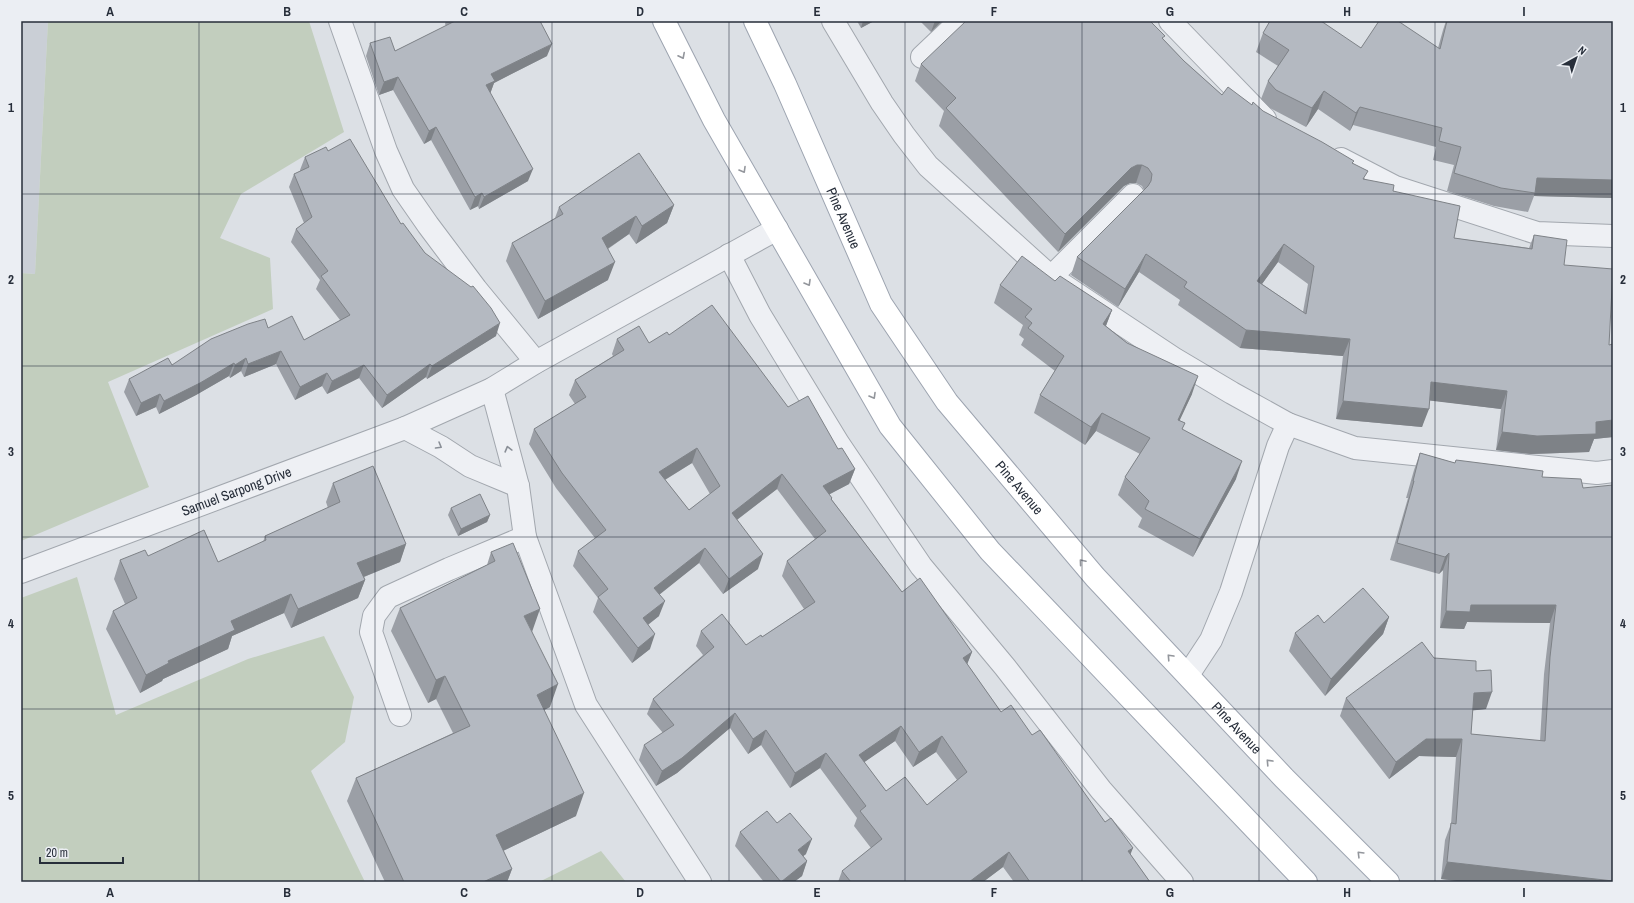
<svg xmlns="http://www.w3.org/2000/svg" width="1634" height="903" font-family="'Archivo Narrow',sans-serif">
  <rect width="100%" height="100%" fill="#dce0e5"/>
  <path fill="#cacfd6" d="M21,21H48L35,274L21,273Z"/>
  <path fill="#c2cebe" d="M48,21H309L344,132L241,194L220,238L270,258L273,309L108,382L149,487L21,541V273L35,274Z
    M77,577L116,715L248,659L324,636L354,697L345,742L311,771L365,882H21V598Z
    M601,851L626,882H539Z"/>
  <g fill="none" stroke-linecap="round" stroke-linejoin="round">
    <g stroke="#a2a7ae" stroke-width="24">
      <g id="minor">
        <path d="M340,21L386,151L403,189L428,225L476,289L536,362"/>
        <path d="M833,21L882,103L904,135L928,166L1051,277L1173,358L1232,393L1288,424"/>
        <path d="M1170,21L1265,119"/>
        <path d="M922,57L960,21"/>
        <path d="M1341,159L1395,187L1537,233L1613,236"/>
        <path d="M729,255L760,315L838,443L921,566L1005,667L1101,790L1182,882"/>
        <path d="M1051,277L1133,195"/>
        <path d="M492,389L518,486L525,537L586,705L700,882"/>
        <path d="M405,428L441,447L470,466L518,486"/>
        <path id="s1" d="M21,572L405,428L492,389L536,362L777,229"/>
        <path d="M1188,675L1211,640L1231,592L1278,446L1288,424L1355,448L1597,473L1613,471"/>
        <path d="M400,715L371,632L374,616L388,597L449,569L525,537"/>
      </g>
    </g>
    <g stroke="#9da4b0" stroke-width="24">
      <g id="major">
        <path d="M664,21L714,120L890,426L990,551L1306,882"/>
        <path id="s2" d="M755,21L785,84L881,304L947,402L1095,577L1284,778L1388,882"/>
      </g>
    </g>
    <use href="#minor" stroke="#eef0f4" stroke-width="22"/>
    <use href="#major" stroke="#fff" stroke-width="22"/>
  </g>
  <path fill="#9b9fa6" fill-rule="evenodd" d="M446,21H540L547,56L494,83L490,94L528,181L479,209L478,206L470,210L431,140L424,144L393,90L379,95L366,56L370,43L395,51L446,26L445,24Z
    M857,21H874L861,28Z
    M920,21H942L931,32Z
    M1446,21H1613L1612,198L1534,196L1528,212L1494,206L1447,191L1454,165L1433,160L1436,147L1353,125L1350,131L1318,109L1306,127L1270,108L1261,99L1268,81L1278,66L1256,52L1263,33L1361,48H1438L1443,30Z
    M1163,39L1184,61L1222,95L1252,105L1353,163L1365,179L1393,191L1454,238L1529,248L1534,235L1564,265L1609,345L1613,344V437L1594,439L1589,452L1531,454L1496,450L1501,409L1429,400L1422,427L1336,419L1343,356L1240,348L1178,305L1180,300L1139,272L1118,307L1071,275L1077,257L1144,190L1142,186L1136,183H1130L1124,186L1058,252L939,126L944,111L915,81L921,64ZM1278,262L1308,284L1303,312L1262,284Z
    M328,151L401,224L425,253L496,336L427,379L426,377L382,408L359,378L327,394L322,386L295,400L276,364L244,377L241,371L230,378L229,376L196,395L159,414L156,407L136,416L124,392L129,379L172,365L268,328L304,340L340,320L316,289L320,280L291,242L296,229L304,223L289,187L294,174L300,171V170L305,157Z
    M674,205L667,223L636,244L629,234L608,249V280L538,319L506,261L512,243L555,218L559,207Z
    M1055,281L1112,310L1106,326L1192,394L1179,420L1185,423L1182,429L1236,479L1193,557L1138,527L1142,518L1118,495L1125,477L1140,454L1096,431L1085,445L1034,413L1040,395L1055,371L1021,345L1024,339L1019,335L1023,325L994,303L1000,285Z
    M669,335L788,407L838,449L855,469L849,484L829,494L832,498V500L902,592L972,652L967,664L1001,712L1032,735L1130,854L1150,882H1014L1003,867L983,882H838L842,871L871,848L854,826L857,818L820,768L790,788L761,745L748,754L730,728L677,773L656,786L639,760L644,745L663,733L647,714L653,699L703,655L696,646L701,631L746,645L762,637L804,609L782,576L787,561L815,539L777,489L737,520L758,569L723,594L699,563L659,594V616L648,625L650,649L632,663L593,612L598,598L573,566L578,551L595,538L556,488L529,444L534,429L575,404L569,395L575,380L613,356L612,354L617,339L649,343ZM692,463L710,494L689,510L665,480ZM895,741L913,767L936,752L957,780L927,805L886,791L864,762Z
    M1420,453L1455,463L1542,477L1613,882H1465L1441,879L1445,840L1451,824L1456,757L1419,756L1389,779L1340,716L1346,698L1434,658L1476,671L1486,709L1473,710L1471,734L1540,741L1544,674L1550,623L1467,622L1464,629L1440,628L1443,570L1439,574L1390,560L1408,498H1406L1414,470Z
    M333,483L406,544L400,562L364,577L365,580L358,598L291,628L284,613L232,636L228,649L163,679L162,681L140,693L106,629L113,611L125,604L114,579L120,560L148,556L218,562L263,542L265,536L328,508L326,502Z
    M451,508L490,515L487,522L458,536L448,515Z
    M491,552L532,632L550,707L544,710L576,816L503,851L512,869L507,882H385L347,801L356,778L453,733L436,699L428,703L391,631L400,608L487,565Z
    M1389,617L1383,634L1325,696L1289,651L1295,633L1324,623Z
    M777,823L806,854L803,856L807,861L802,876L794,882H764L735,846L740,832Z"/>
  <path fill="#7e8287" d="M863,21H874L861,28Z
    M935,21H942L931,32Z
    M552,44L547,56L494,83L490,94L486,85L491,74Z
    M398,77L393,90L379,95L384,82Z
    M1324,91L1318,109L1306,127L1312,108Z
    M1360,107L1353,125L1350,131L1356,113Z
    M436,127L431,140L424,144L429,131Z
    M1137,165H1142L1136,183H1130L1124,186L1058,252L1065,234L1131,168Z
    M533,169L528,181L479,209L484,197Z
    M1537,178L1613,180V196L1612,198L1534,196Z
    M482,193L478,206L470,210L475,197Z
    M674,205L667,223L636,244L642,226Z
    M636,216L629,234L595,257L602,238Z
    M1284,244L1278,262L1251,299L1257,281Z
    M1146,254L1139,272L1118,307L1125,289Z
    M615,262L608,280L538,319L545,301Z
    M1112,310L1105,328L1103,324Z
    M500,323L496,336L427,379L432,366Z
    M1246,330L1350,339L1343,356L1240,348Z
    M281,351L276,364L244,377L248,364Z
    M246,358L241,371L230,378L235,365Z
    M234,363L229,376L196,395L159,414L164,401Z
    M430,364L426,377L382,408L387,395Z
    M364,365L359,378L327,394L332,381Z
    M327,373L322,386L295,400L300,387Z
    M1198,376L1192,394L1172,437L1178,420Z
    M1431,382L1507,391L1501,409L1425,400Z
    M160,394L156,407L136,416L141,403Z
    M1343,401L1429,409L1422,427L1336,419Z
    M1102,413L1096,431L1085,445L1091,427Z
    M1613,420V437L1594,439L1589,452L1531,454L1496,450L1502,432Z
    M697,448L692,463L653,487L659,472Z
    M1242,461L1236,479L1193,557L1200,539Z
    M855,469L849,484L817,501L823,486Z
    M782,474L777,489L726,528L732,513Z
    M490,515L487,522L458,536L461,529Z
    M406,544L400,562L351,582L357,563Z
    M705,548L699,563L649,603L654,588Z
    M1449,553L1443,570L1439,574L1445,557Z
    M763,554L758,569L723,594L729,579Z
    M365,580L358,598L291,628L298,609Z
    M291,594L284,613L232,636L228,649L163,679L162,681L140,693L146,675L231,621Z
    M665,601L659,616L637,633L643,618Z
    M1471,605H1556L1550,623L1467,622L1464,629L1440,628L1446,611Z
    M540,609L532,632L524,616Z
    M1389,617L1383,634L1325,696L1331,679Z
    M655,634L650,649L632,663L638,648Z
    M972,652L966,667L963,658Z
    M445,676L436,699L428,703L436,680Z
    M558,684L550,707L528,718L537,695Z
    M1492,692L1486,709L1468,711L1474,693Z
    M735,713L730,728L677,773L656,786L662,771Z
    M901,726L895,741L853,770L859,755Z
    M766,730L761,745L748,754L753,739Z
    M942,736L936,752L913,767L919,752Z
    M1426,739H1462L1456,757L1419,756L1389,779L1396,762Z
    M826,753L820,768L790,788L795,773Z
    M584,793L576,816L488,858L496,835Z
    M812,839L806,854L793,864L798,850Z
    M1133,848L1127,863L1128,851Z
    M1009,852L1003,867L983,882H969Z
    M807,861L802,876L794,882H781Z
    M1447,862L1613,881V882H1465L1441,879Z
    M512,869L507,882H483Z"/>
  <path fill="#b4b9c1" stroke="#7e8287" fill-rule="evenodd" d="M455,21H540L552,44L491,74L495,81L486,85L533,169L484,197L482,193L475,197L436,127L429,131L398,77L384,82L370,43L390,37L395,51Z
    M966,21H1150L1165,36L1162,38L1184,61L1222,95L1228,87L1252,105L1253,102L1263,111L1322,142L1354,161L1352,163L1368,171L1363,179L1394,185L1393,191L1460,206L1454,238L1532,249L1534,235L1567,240L1564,265L1613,269L1609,345L1613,344V420L1596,422V434L1537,436L1502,432L1507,391L1431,382L1429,409L1343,401L1350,339L1246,330L1184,287L1187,282L1146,254L1125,289L1077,257L1148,186L1151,181L1152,174L1148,168L1142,165H1137L1131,168L1065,234L946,108L956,98L921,64ZM1284,244L1314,266L1306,314L1257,281Z
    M1270,21H1321L1361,48L1379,21H1398L1440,49L1447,21H1613V180L1537,178L1535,193L1501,188L1454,173L1461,147L1439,141L1442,128L1360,107L1356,113L1324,91L1312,108L1276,90L1268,81L1289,50L1263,33Z
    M350,139L401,224L403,223L425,253L471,287L473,286L491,308L500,323L432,366L430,364L387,395L364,365L332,381L327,373L300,387L281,351L248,364L246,358L235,365L234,363L200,383L164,401L160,394L141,403L129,379L168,358L172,365L211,339L248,324L265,319L268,328L292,316L304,340L350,315L321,276L328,271L296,229L312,217L294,174L309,167L305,157L326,147L328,151Z
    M639,153L674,205L642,226L636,216L602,238L615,262L545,301L512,243L563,214L559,207Z
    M1022,256L1055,281L1060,276L1112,310L1103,324L1127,343L1198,376L1178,420L1185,423L1182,429L1242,461L1200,539L1145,509L1149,501L1125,477L1150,438L1102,413L1091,427L1040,395L1064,356L1028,328L1032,323L1025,317L1032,309L1000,285Z
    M712,305L788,407L808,396L838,449L842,448L855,469L823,486L832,498L831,499L902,592L920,578L972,652L963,658L1001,712L1011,705L1032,735L1040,730L1105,822L1111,818L1133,848L1128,851L1150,882H1030L1009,852L969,882H851L842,871L882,839L860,811L866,806L826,753L795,773L766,730L753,739L735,713L682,758L662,771L644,745L674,725L653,699L714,647L701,631L722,614L746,645L761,635L762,637L815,602L787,561L826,531L782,474L732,513L763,554L729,579L705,548L654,588L665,601L643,618L655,634L638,648L598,597L608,589L578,551L606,530L562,473L534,429L586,397L575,380L624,350L617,339L639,326L649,343L667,332L669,335ZM697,448L720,486L689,510L659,472ZM901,726L919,752L942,736L967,772L927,805L905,777L886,791L859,755Z
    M1420,453L1455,463L1456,460L1543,471L1542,477L1581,479L1583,488L1613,485V881L1447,862L1451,823L1456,824L1462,739H1426L1396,762L1346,698L1422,642L1434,658L1476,661V671L1491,670L1492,692L1474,693L1471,734L1545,741L1550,657L1556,605H1471L1470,612L1446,611L1449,553L1445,557L1397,543L1414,481H1413Z
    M373,466L406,544L357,563L365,580L298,609L291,594L231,621L235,630L168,661L169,663L146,675L113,611L137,598L120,560L145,550L148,556L204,530L218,562L266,540L265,536L340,502L333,483Z
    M480,494L490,515L461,529L451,508Z
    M513,543L540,609L524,616L558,684L537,695L584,793L496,835L512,869L483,882H404L356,778L470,726L445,676L436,680L400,608L495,561L491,552Z
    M1363,588L1389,617L1331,679L1295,633L1318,615L1324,623Z
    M767,811L777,823L790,813L812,839L798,850L807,861L781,882L740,832Z"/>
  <defs><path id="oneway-chevron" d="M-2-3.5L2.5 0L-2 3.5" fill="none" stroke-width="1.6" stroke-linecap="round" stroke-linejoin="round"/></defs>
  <g stroke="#93969c">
    <use href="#oneway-chevron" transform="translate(682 56) rotate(63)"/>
    <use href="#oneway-chevron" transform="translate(743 170) rotate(60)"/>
    <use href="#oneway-chevron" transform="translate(808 283) rotate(60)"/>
    <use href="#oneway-chevron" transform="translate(873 396) rotate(60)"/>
    <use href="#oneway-chevron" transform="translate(1082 562) rotate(-130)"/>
    <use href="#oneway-chevron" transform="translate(1170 657) rotate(-133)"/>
    <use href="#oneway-chevron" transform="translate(1269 762) rotate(-133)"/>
    <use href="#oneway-chevron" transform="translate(1360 854) rotate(-135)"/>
  </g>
  <g stroke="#8a8f97">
    <use href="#oneway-chevron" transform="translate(439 446) rotate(30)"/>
    <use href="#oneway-chevron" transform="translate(508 449) rotate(-105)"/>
  </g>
  <path fill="none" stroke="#272e3a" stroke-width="1" stroke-opacity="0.55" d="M199,21V882M375,21V882M552,21V882M729,21V882M905,21V882M1082,21V882M1259,21V882M1435,21V882M21,194H1613M21,366H1613M21,537H1613M21,709H1613"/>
  <g text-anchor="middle" stroke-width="4" stroke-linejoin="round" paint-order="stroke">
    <g font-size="14" fill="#272e3a" stroke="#ebeef3">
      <text dy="5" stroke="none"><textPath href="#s2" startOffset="216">Pine Avenue</textPath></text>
      <text dy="5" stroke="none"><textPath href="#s2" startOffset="540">Pine Avenue</textPath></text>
      <text dy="5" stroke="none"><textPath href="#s1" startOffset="230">Samuel Sarpong Drive</textPath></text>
      <text dy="5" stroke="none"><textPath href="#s2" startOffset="864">Pine Avenue</textPath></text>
    </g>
  </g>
  <rect width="1634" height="903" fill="none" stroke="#ebeef3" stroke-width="44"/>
  <g transform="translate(1576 58) rotate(40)" stroke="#ebeef3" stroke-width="3" paint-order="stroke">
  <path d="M0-3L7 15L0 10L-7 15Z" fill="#272e3a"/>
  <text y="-6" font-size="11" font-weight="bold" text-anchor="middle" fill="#272e3a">N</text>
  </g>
  <path d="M40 857v6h83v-6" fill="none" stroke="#272e3a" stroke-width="2"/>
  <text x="46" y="857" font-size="12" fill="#272e3a" stroke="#ebeef3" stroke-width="3" paint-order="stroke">20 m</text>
  <rect x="22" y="22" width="1590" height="859" fill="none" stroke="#272e3a" stroke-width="1.5"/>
  <g font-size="13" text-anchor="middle" font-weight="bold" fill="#272e3a">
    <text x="110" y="16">A</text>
    <text x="287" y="16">B</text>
    <text x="464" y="16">C</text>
    <text x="640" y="16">D</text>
    <text x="817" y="16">E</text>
    <text x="994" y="16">F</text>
    <text x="1170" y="16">G</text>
    <text x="1347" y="16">H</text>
    <text x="1524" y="16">I</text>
    <text x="11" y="112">1</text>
    <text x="1623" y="112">1</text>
    <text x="11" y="284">2</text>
    <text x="1623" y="284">2</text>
    <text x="11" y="456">3</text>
    <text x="1623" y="456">3</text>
    <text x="11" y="628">4</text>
    <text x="1623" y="628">4</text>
    <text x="11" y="800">5</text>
    <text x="1623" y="800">5</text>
    <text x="110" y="897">A</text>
    <text x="287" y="897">B</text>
    <text x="464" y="897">C</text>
    <text x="640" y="897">D</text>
    <text x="817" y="897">E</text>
    <text x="994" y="897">F</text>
    <text x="1170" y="897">G</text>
    <text x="1347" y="897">H</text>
    <text x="1524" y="897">I</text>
  </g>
</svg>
